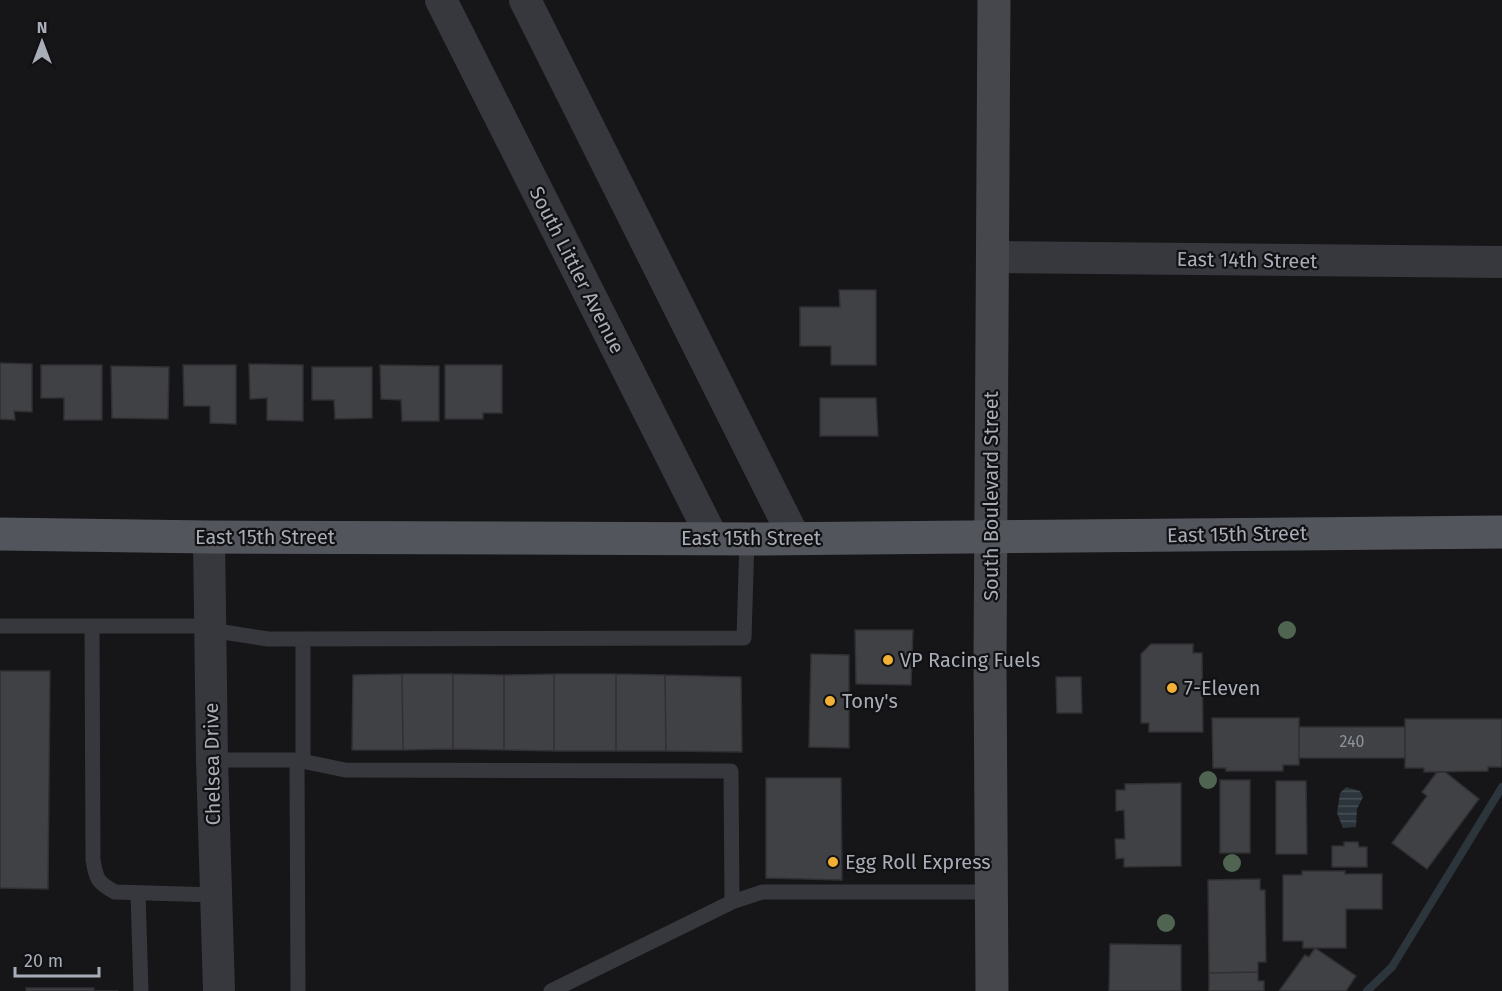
<svg xmlns="http://www.w3.org/2000/svg" width="1502" height="991" font-family="'Fira Sans',sans-serif">
  <defs>
    <pattern id="water-rules" width="6" height="5" patternUnits="userSpaceOnUse" patternTransform="scale(1.5)"><rect width="6" height="5" fill="#2c353c"/><path d="M0 2.5h6" fill="none" stroke="#485056"/></pattern>
  </defs>
  <rect width="100%" height="100%" fill="#161618"/>
  <path fill="url(#water-rules)" d="M1346,787L1360,791L1363,797L1357,809L1356,827L1343,828L1337,813L1340,793Z"/>
  <g fill="none" stroke-linecap="round" stroke-linejoin="round">
    <path stroke="#2c353c" stroke-width="8" d="M1367,991L1392,967L1502,787"/>
  </g>
  <path fill="#404145" stroke="#303034" stroke-width="1.5" d="M839,290H876V365H831V346H800V307H840Z
    M0,363L32,364V412L14,411L15,420L0,419Z
    M249,364L303,365V421L267,420V398L250,399Z
    M41,365H102V420H64V398H41Z
    M183,365H236V424L210,423V406H184Z
    M380,365L439,366V421H402L401,400L381,399Z
    M445,365H502V413H483V419H445Z
    M111,366L169,367L168,419L112,418Z
    M312,367H372V418L335,419L334,400H312Z
    M820,398H876L878,436H820Z
    M855,630H913L911,685L856,684Z
    M1151,644H1193V653H1202L1203,732H1149V723H1141V654Z
    M811,654L849,655V748L809,747Z
    M0,671H50L48,889L0,888Z
    M402,674H453V749L403,750Z
    M402,674L403,750H352L353,675Z
    M453,674L504,675V750L453,749Z
    M554,674H616V751H554Z
    M554,674V751L504,750V675Z
    M616,674L665,675L666,751H616Z
    M665,675L741,677L742,752L666,751Z
    M1056,677H1081L1082,713H1057Z
    M1212,718H1299V765H1283V771H1226V768H1213Z
    M1405,719H1502V767H1488V771L1424,772V768H1405Z
    M1299,727H1405V758H1299Z
    M1437,772H1445L1479,799L1427,869L1392,843L1427,796L1422,792Z
    M766,778H841L842,880L766,878Z
    M1220,780H1250V853H1220Z
    M1276,781H1306L1307,854H1276Z
    M1181,783V866L1124,867V858L1116,859L1115,839H1125L1124,810L1116,811V790H1125V784Z
    M1344,842H1358L1359,847H1367V867H1332V846H1344Z
    M1302,871H1345V874H1382V909H1346V948H1303V941H1283V875H1302Z
    M1260,879V890H1265L1266,962H1258V972L1209,973L1208,880Z
    M1110,944L1181,945V991H1109Z
    M1315,948L1356,976L1346,991H1279L1305,955L1309,957Z
    M1258,972V981H1264V991H1209V973Z
    M26,988H94V991H118H26Z"/>
  <g fill="none" stroke-linecap="round" stroke-linejoin="round">
    <path stroke="#37383d" stroke-width="15" d="M0,626H210
      M92,626L93,860C96,879 98,883 115,892L216,895
      M210,630L268,639L744,638L747,539
      M303,639V761
      M212,760H297L345,770L731,771L732,902
      M297,760L298,991
      M138,893L141,991
      M551,991L732,902L762,892H992"/>
    <path stroke="#37383d" stroke-width="32" d="M441,0L713,539
      M525,0L795,539
      M993,257L1502,262
      M209,537L212,760L219,991"/>
    <path stroke="#45474d" stroke-width="33" d="M992,991L990,662L994,0"/>
    <path stroke="#53555c" stroke-width="33" d="M0,534L209,537L762,539L1502,532"/>
  </g>
  <g fill="#506452">
    <circle cx="1287" cy="630" r="9"/>
    <circle cx="1208" cy="780" r="9"/>
    <circle cx="1232" cy="863" r="9"/>
    <circle cx="1166" cy="923" r="9"/>
  </g>
  <g fill="#f2b134" stroke="#111113" stroke-width="2">
    <circle cx="888" cy="660" r="6"/>
    <circle cx="1172" cy="688" r="6"/>
    <circle cx="830" cy="701" r="6"/>
    <circle cx="833" cy="862" r="6"/>
  </g>
  <g text-anchor="middle" stroke-width="4.5" stroke-linejoin="round" paint-order="stroke">
    <g font-size="16" fill="#8e929b">
      <text x="1352" y="747">240</text>
    </g>
    <g font-size="20" fill="#a8adb8" stroke="#111113">
      <text transform="translate(1247 260) rotate(1)" y="7">East 14th Street</text>
      <text transform="translate(577 270) rotate(63)" y="7">South Littler Avenue</text>
      <text transform="translate(991 496) rotate(-90)" y="7">South Boulevard Street</text>
      <text transform="translate(1237 534) rotate(-1)" y="7">East 15th Street</text>
      <text x="265" y="544">East 15th Street</text>
      <text x="751" y="545">East 15th Street</text>
      <text transform="translate(212 764) rotate(-91)" y="7">Chelsea Drive</text>
    </g>
    <g font-size="20" fill="#a8adb8" stroke="#111113" text-anchor="start">
      <text x="900" y="667">VP Racing Fuels</text>
      <text x="1184" y="695">7-Eleven</text>
      <text x="842" y="708">Tony's</text>
      <text x="845" y="869">Egg Roll Express</text>
    </g>
  </g>
  <g transform="translate(42 42)" stroke="#111113" stroke-width="4.5" paint-order="stroke">
  <path d="M0-4.5L10 22L0 15L-10 22Z" fill="#a8adb8"/>
  <text y="-9" font-size="16" font-weight="bold" text-anchor="middle" fill="#a8adb8">N</text>
  </g>
  <path d="M15 967v9h84v-9" fill="none" stroke="#a8adb8" stroke-width="3"/>
  <text x="24" y="967" font-size="18" fill="#a8adb8" stroke="#111113" stroke-width="4.5" paint-order="stroke">20 m</text>
</svg>
